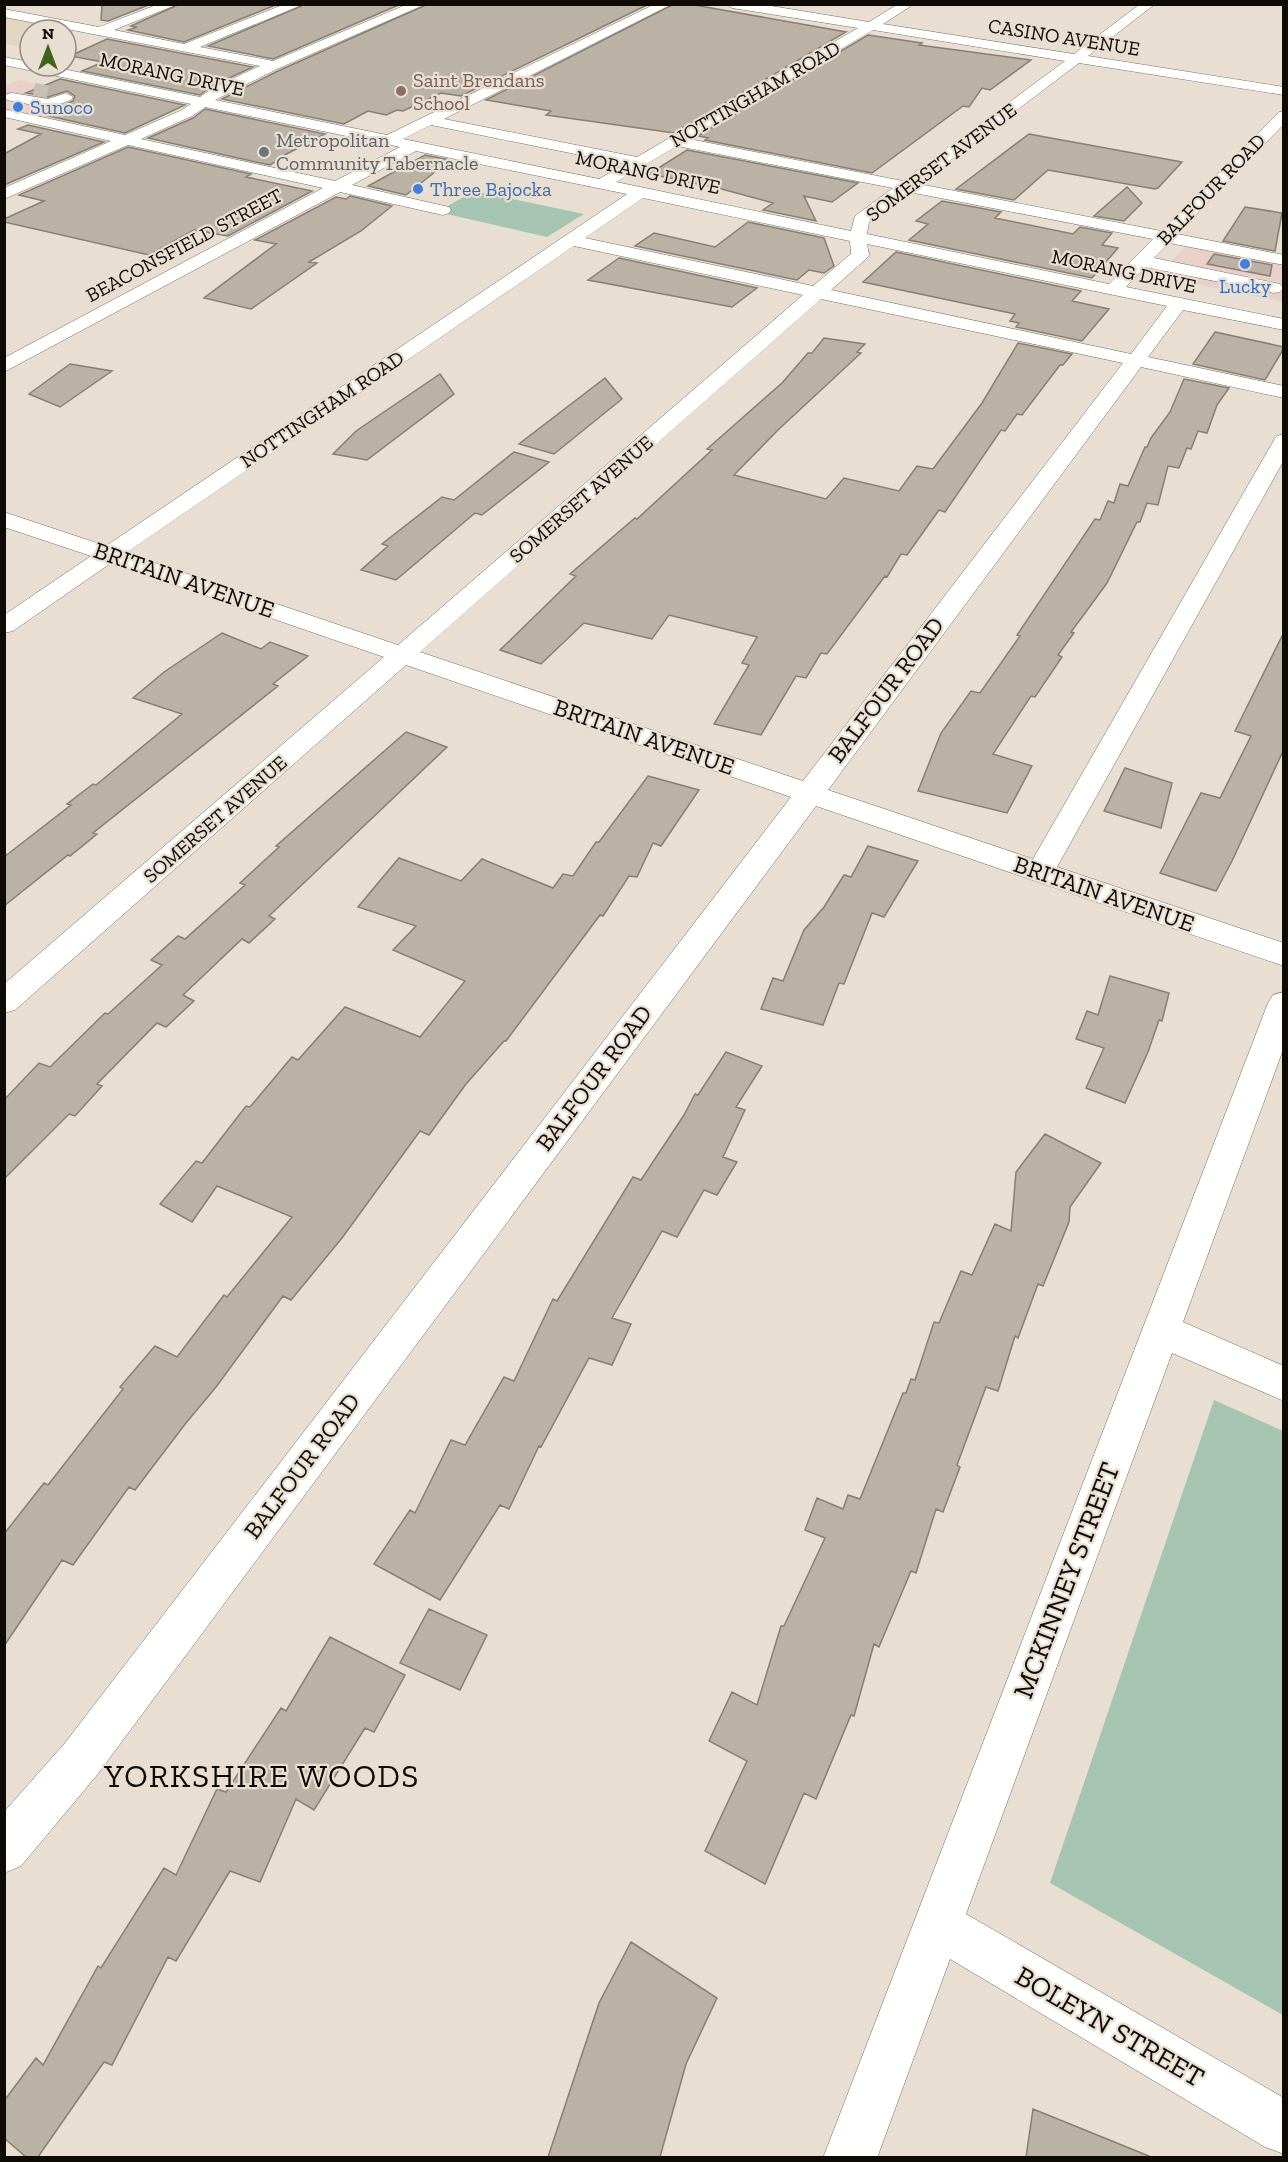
<svg xmlns="http://www.w3.org/2000/svg" width="1288" height="2162" font-family="'Zilla Slab',serif">
  <rect width="100%" height="100%" fill="#e8dfd2"/>
  <path fill="#ead0ca" d="M19,80L165,110L112,134L5,110V85Z
    M1187,245L1283,264V302L1157,276Z"/>
  <path fill="#e2d5c1" d="M4,16L75,30L66,34V30H30V47L26,48L5,44Z"/>
  <path fill="#a5c4b2" d="M474,191L584,214L547,237L442,213L446,207Z
    M1214,1400L1283,1431V2015L1050,1883Z"/>
  <path fill="#bab2a5" stroke="#877f72" stroke-width="1.5" d="M102,4H151L108,21L101,20Z
    M180,4H278L184,42L128,30L137,27L131,26Z
    M306,4H401L273,59L208,46Z
    M428,4H649L461,96L441,93L403,111L397,110L386,115L368,111L344,124L222,99L278,71Z
    M674,4H689L846,32L674,133L546,115L551,111L486,100Z
    M868,35L922,43L919,45L1031,60L990,90L982,88L969,107L963,106L872,173L705,140L708,138L698,136Z
    M107,39L253,67L212,86L200,95L82,71L103,62L70,56Z
    M60,79L185,105L125,133L49,116L66,110L58,108L73,101L75,96L67,91L48,97L26,93Z
    M205,109L325,134L277,159H280L270,165L148,138L193,118Z
    M28,125L104,142L4,185V154L41,134L18,129Z
    M1029,134L1182,162L1158,188L1155,189L1048,170L1014,200L956,189Z
    M128,147L251,174L246,177L312,191L228,236L194,230L149,255L4,222V219L44,201L19,195Z
    M687,150L858,183L832,202L804,196L816,221L763,210L773,203L718,188L649,174Z
    M425,155L450,160L406,195L368,186Z
    M1127,187L1142,203L1124,221L1094,216Z
    M350,196L392,206L361,231L309,262L317,263L251,309L204,298L276,244L255,240L336,197L346,199Z
    M942,201L1001,212L995,218L1073,234L1080,227L1112,233L1102,245L1118,248L1092,278L909,240L928,224L916,221Z
    M1245,207L1282,213L1275,251L1223,241Z
    M748,222L824,238L834,266L824,273L809,270L797,280L635,246L654,233L715,247Z
    M896,252L1081,291L1072,301L1109,309L1082,341L1016,327L1019,323L1010,321L1015,314L863,282Z
    M1214,254L1272,265L1270,276L1207,264Z
    M619,258L757,288L732,307L588,280Z
    M1215,332L1284,347V348L1265,380L1193,364Z
    M824,338L865,344L857,352L861,353L778,430L734,475L826,499L844,478L899,491L917,466L933,469L982,403L1018,343L1072,354L1063,365H1060L1022,415L1017,414L1005,431L1001,430L945,512L939,510L907,555L901,554L887,577L885,576L827,654L821,653L806,678L796,676L761,735L714,724L749,665L742,663L757,637L669,615L652,639L584,623L541,664L500,650L576,576L570,574L635,518L637,519L712,450L707,449L782,383L808,353H812Z
    M70,364L112,371L60,407L29,394Z
    M440,374L454,394L367,460L333,454L356,431Z
    M605,378L622,399L554,454L519,444Z
    M1184,379L1229,388L1217,405L1207,433L1198,431L1191,449L1187,448L1179,468L1168,466L1158,505L1147,503L1140,522H1137L1107,583L1071,632L1074,633L1058,655L1062,657L1035,697L1031,696L993,754L1032,766L1007,813L918,791L941,733L971,691L980,693L1020,636L1017,635L1095,519L1100,520L1108,501L1114,503L1120,484L1128,486L1145,447H1147L1151,438L1170,412Z
    M514,452L549,462L482,515L475,513L396,580L361,570L388,546L382,544L442,497L454,500Z
    M1284,632V749L1232,861L1216,891L1160,873L1201,793L1220,798L1251,736L1235,731Z
    M222,633L261,649L270,642L308,656L273,684L278,686L93,833L97,834L70,856L68,855L4,906V857L71,805L67,804L93,784L96,785L182,714L133,698L164,672Z
    M406,732L447,747L269,916L275,919L249,943L242,939L183,995L194,1001L166,1027L157,1023L97,1084L102,1086L75,1116L69,1114L4,1179V1100L39,1063L50,1067L105,1013L108,1014L162,965L151,960L178,936L185,939L245,885L240,883L279,847L276,846Z
    M1125,768L1172,783L1161,828L1104,811Z
    M648,776L699,790L661,846L653,843L637,877L629,876L603,916L600,915L506,1041H504L466,1084L429,1135L420,1131L342,1238L291,1300L283,1296L216,1387L186,1423L135,1490L129,1487L73,1565L62,1560L4,1646V1534L44,1483L48,1485L123,1389L120,1387L155,1346L177,1357L224,1295L227,1297L292,1217L217,1186L192,1222L160,1204L196,1161L202,1163L246,1106L250,1107L292,1057L298,1060L345,1007L420,1037L465,981L393,950L416,926L358,907L399,858L461,881L482,859L553,888L563,874L573,876L596,842H599Z
    M868,846L918,861L884,917L872,913L844,984L839,983L823,1025L761,1009L773,978L783,981L804,930L824,907L844,875L851,877Z
    M1110,976L1169,993L1162,1021L1159,1020L1148,1052L1125,1103L1086,1088L1104,1048L1076,1039L1087,1011L1098,1015Z
    M726,1052L762,1066L736,1107L745,1110L723,1157L737,1162L717,1195L704,1190L677,1237L662,1231L612,1318L631,1324L612,1365L589,1358L541,1447L539,1446L509,1509L500,1505L440,1600L374,1564L410,1510L415,1513L451,1440L465,1445L504,1377L514,1381L553,1299L557,1301L633,1177L641,1180L684,1115L695,1094L698,1095Z
    M1045,1134L1101,1163L1070,1207L1069,1222L1043,1286L1038,1284L1018,1338L1015,1336L998,1391L986,1387L957,1465L960,1467L943,1512L936,1509L916,1573L911,1571L879,1647L874,1644L854,1716L851,1715L816,1799L804,1793L765,1884L705,1851L747,1761L709,1741L732,1692L757,1705L781,1626H784L825,1538L805,1530L817,1498L843,1509L848,1495L860,1499L903,1393H906L911,1379L915,1380L934,1322L939,1323L961,1271L972,1275L995,1224L1011,1231L1016,1172Z
    M429,1609L487,1635L460,1690L400,1663Z
    M330,1637L405,1675L374,1732L365,1728L314,1810L296,1799L260,1882L230,1871L176,1961L168,1957L112,2065L104,2062L38,2157H26L4,2138V2101L36,2058L43,2065L98,1966L101,1968L164,1868L176,1875L217,1789L226,1792L281,1708L286,1711Z
    M631,1942L717,1998L686,2064L660,2157H548L599,2003Z
    M1033,2109L1149,2156V2157H1026Z"/>
  <g fill="none" stroke-linecap="round" stroke-linejoin="round">
    <path stroke="#c7bfb4" stroke-width="14" stroke-dasharray="14 7" stroke-linecap="butt" d="M34,90L51,93"/>
    <g stroke="#746c60" stroke-width="1">
      <path id="minor" d="M159,4H178L114,30L184,44L285,4H304L200,47L273,61L408,4H426L277,69L215,100L387,135L655,4H672L444,119L637,157L858,28L732,8L726,4H759L869,22L898,4H914L883,24L1074,54L1140,4H1155L1088,56L1284,87V95L1079,63L919,184L1161,231L1279,112L1284,111V124L1177,234L1284,255V265L1169,243L1154,258L1280,284L1283,288L1280,292L1274,293L1145,267L1126,287L1284,319V330L1183,310L1148,357L1284,386V398L1141,367L828,790L1033,859L1274,440L1277,436L1284,434V460L1057,867L1284,943V966L816,806L97,1775L21,1866L4,1873V1812L65,1743L791,797L406,665L15,1010L4,1013V984L384,657L111,563L13,631L4,633V615L91,556L4,527V512L106,546L627,194L416,151L352,185L449,207L451,210L449,213L443,215L340,192L4,372V358L323,188L128,145L4,199V188L111,141L4,117V109L125,135L182,110L191,104L4,65V57L30,62V66H48L200,97L213,88L260,66L4,17V9L99,27ZM873,30L1065,61L903,181L689,139ZM205,107L400,147L335,181L141,139L192,116ZM431,125L625,164L599,179L403,139ZM677,146L893,188L855,216L851,231L616,182ZM909,192L1153,239L1109,284L867,234L869,222ZM643,198L850,241L851,254L813,286L585,238ZM867,244L1167,306L1131,354L831,290L866,259L869,255ZM574,246L803,295L398,645L126,553ZM821,299L1123,363L803,781L420,652Z
        M12,93L48,99L66,93L73,97L71,100L49,108L7,100L5,97L7,94Z
        M1284,992V1047L1183,1322L1284,1366V1401L1172,1353L966,1914L1284,2098V2154L1265,2147L950,1959L877,2158H823L1268,1003L1273,995Z"/>
    </g>
    <use href="#minor" fill="#fff" fill-rule="evenodd"/>
  </g>
  <circle fill="#8d6e63" stroke="#e8dfd2" stroke-width="2" cx="401" cy="91" r="6"/>
  <g fill="#3f7fe0" stroke="#e8dfd2" stroke-width="2">
    <circle cx="18" cy="107" r="6"/>
    <circle cx="418" cy="189" r="6"/>
    <circle cx="1245" cy="264" r="6"/>
  </g>
  <circle fill="#6b7280" stroke="#e8dfd2" stroke-width="2" cx="264" cy="152" r="6"/>
  <g text-anchor="middle" stroke-width="4.5" stroke-linejoin="round" paint-order="stroke">
    <g font-size="20" fill="#0e0b07" stroke="#e8dfd2">
      <text transform="translate(1064 37) rotate(9)" y="7">CASINO AVENUE</text>
      <text transform="translate(172 74) rotate(12)" y="7">MORANG DRIVE</text>
      <text transform="translate(755 94) rotate(-30)" y="7">NOTTINGHAM ROAD</text>
      <text transform="translate(941 162) rotate(-37)" y="7">SOMERSET AVENUE</text>
      <text transform="translate(648 172) rotate(12)" y="7">MORANG DRIVE</text>
      <text transform="translate(1211 189) rotate(-46)" y="7">BALFOUR ROAD</text>
      <text transform="translate(184 245) rotate(-28)" y="7">BEACONSFIELD STREET</text>
      <text transform="translate(1124 271) rotate(12)" y="7">MORANG DRIVE</text>
      <text transform="translate(322 409) rotate(-34)" y="7">NOTTINGHAM ROAD</text>
      <text transform="translate(581 499) rotate(-41)" y="7">SOMERSET AVENUE</text>
      <text transform="translate(215 819) rotate(-41)" y="7">SOMERSET AVENUE</text>
    </g>
    <g font-size="20" fill="#785e54" stroke="#e8dfd2" text-anchor="start">
      <text x="413" y="87">Saint Brendans<tspan x="413" dy="23">School</tspan></text>
    </g>
    <g font-size="20" fill="#366cbe" stroke="#e8dfd2" text-anchor="start">
      <text x="30" y="114">Sunoco</text>
      <text x="430" y="196">Three Bajocka</text>
      <text x="1245" y="293" text-anchor="middle">Lucky</text>
    </g>
    <g font-size="20" fill="#5b616d" stroke="#e8dfd2" text-anchor="start">
      <text x="276" y="147">Metropolitan<tspan x="276" dy="23">Community Tabernacle</tspan></text>
    </g>
    <g font-size="24" fill="#0e0b07" stroke="#e8dfd2">
      <text transform="translate(184 580) rotate(19)" y="8">BRITAIN AVENUE</text>
      <text transform="translate(886 690) rotate(-53)" y="8">BALFOUR ROAD</text>
      <text transform="translate(644 737) rotate(19)" y="8">BRITAIN AVENUE</text>
      <text transform="translate(1104 894) rotate(19)" y="8">BRITAIN AVENUE</text>
      <text transform="translate(594 1078) rotate(-53)" y="8">BALFOUR ROAD</text>
      <text transform="translate(302 1466) rotate(-53)" y="8">BALFOUR ROAD</text>
    </g>
    <g font-size="28" fill="#0e0b07" stroke="#e8dfd2">
      <text transform="translate(1066 1580) rotate(-69)" y="10">MCKINNEY STREET</text>
      <text transform="translate(1110 2026) rotate(30)" y="10">BOLEYN STREET</text>
    </g>
    <g font-size="32" letter-spacing="1.5" fill="#0e0b07" stroke="#e8dfd2">
      <text x="262" y="1787">YORKSHIRE WOODS</text>
    </g>
  </g>
  <rect width="1288" height="2162" fill="none" stroke="#0e0b07" stroke-width="12"/>
  <g transform="translate(48 48)"><circle r="28" fill="#e8dfd2" stroke="#918a81" stroke-width="1.5"/>
  <path d="M0-4.5L10 22L0 15L-10 22Z" fill="#40641c"/>
  <text y="-9" font-size="16" font-weight="bold" text-anchor="middle" fill="#0e0b07">N</text>
  </g>
</svg>
